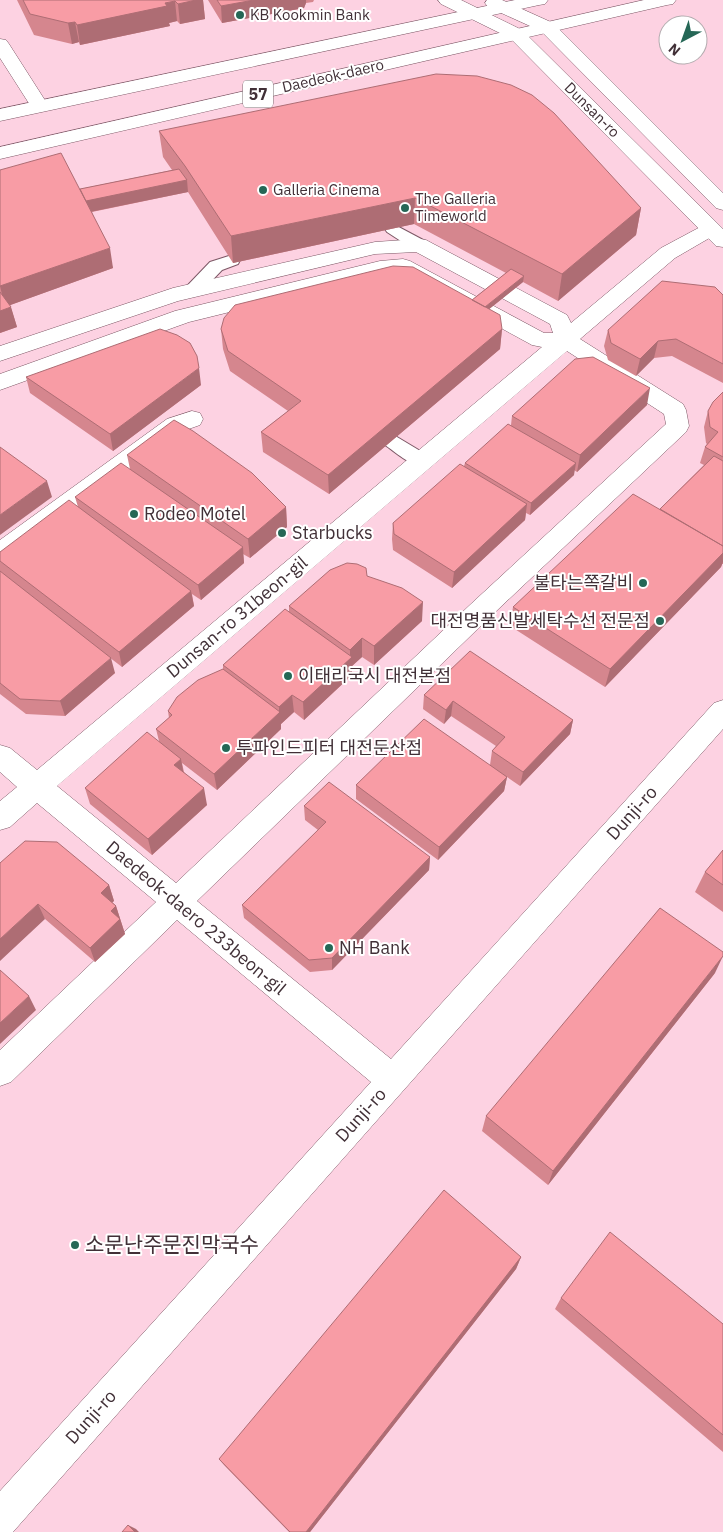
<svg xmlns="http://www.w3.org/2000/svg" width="723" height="1532" font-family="'IBM Plex Sans','Noto Sans KR',sans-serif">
  <rect width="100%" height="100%" fill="#fdd2e2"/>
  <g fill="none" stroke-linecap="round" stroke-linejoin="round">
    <g stroke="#7c5765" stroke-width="2">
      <path id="service" d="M393,224L425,241L427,245L425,249H413L387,232L385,229L387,226Z
        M232,255L238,256L240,260L238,264L222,270L199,294L193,295L187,294L185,290L187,286L210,262Z
        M391,435L397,437L427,455L430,460L427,465C413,469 397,453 385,445L382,441L385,437Z"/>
    </g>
    <g stroke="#7c5765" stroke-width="1">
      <path id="pedestrian" d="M192,411L200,413L203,419L200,425L183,431L9,560L0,562V540L167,419Z"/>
    </g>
    <g stroke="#7c5765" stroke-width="1">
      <path id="minor" d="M0,39L6,40L9,44L48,105L46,109L39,111L32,109L30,105L0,58Z
        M711,223L718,225L721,229L718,233L675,258L580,339L683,404L686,410L689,426L686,432L490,617L197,901L391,1059L714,703L723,700V729L13,1532H0V1491L371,1082L177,920L11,1082L0,1086V1050L156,902L37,803L10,827L0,830V801L17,787L0,772V745L10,748L37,770L542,347L532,345L400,273L380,275L189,322L0,390V374L175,311L380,261L403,259L410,261L544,333H553L550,324L416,252L375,254L178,301L0,361V346L173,288L375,242L419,239L426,240L567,315L571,323L661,248L704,225ZM567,351L664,414L666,424L472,603L176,883L57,786Z"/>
    </g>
    <g stroke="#7c5765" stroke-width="1">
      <path id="tertiary" d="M438,0H461L522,30L723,229V247L716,246L510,38L441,4Z
        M487,0H502L553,23L723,193V210L716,208L541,31L488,7L485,3Z"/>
    </g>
    <g stroke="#7c5765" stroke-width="1">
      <path id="primary" d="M515,0H548L545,4L539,5L0,121V109Z
        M644,0H676L673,4L667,5L0,159V147Z"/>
    </g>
    <use href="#service" fill="#fff" fill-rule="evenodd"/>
    <use href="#pedestrian" fill="#fff" fill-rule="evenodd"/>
    <use href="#minor" fill="#fff" fill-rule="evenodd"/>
    <use href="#tertiary" fill="#fff" fill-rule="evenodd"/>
    <use href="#primary" fill="#fff" fill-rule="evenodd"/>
  </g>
  <path fill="#d5868e" d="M17,0H203L205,19L180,24L177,21L169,23L170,26L80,45L79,42L72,44L34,35Z
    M208,0H314L313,2L306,3L304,8L222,23Z
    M159,131L641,208L636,235L558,301L523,282L489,309L502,329L500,349L329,494L263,452L261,432L288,411L230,371L223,349L221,329L472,300L506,273L414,224L233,263L188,192L92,212L113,268L10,305L17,327L0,333V170L80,189L172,170L163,157Z
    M723,295V383L672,356L654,358L636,376L608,360L604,346L608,330Z
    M26,377L201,385L113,451L30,393Z
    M723,392V564H722L721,567L605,687L510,626L513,607L660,509L704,465L700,463L705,447L707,444L706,443L704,427L708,411Z
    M647,405L577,472L574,470V475L530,515L526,513L525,520L452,588L393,550L392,539L393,523L464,466L465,463L511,425L512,416Z
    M127,455L286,507L287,527L250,558L243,554L244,563L201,600L192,594L194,606L122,667L79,634L115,673L65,716L26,714L0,694V552L78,507L75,497L130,469Z
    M367,576L422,621L374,665L362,657L352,666V675L304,720L294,712L281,724V729L217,790L182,763L184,772L207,805L152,855L90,804L85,788L159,741L156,729L169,718L168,711L223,669V665L289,612V606Z
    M424,695L573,720L570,734L520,786L507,777L504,791L438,860L356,799V785L490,765L492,751L496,746L451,716L444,724L423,709Z
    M304,806L430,857L429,870L332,970L310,972L244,918L242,905L318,830L305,820Z
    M723,850V912L695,892L705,872Z
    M0,863L109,885L114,901L112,902L116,906L125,934L95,962L45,919Z
    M715,973L548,1185L482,1131L486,1116Z
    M521,1257L516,1269L310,1532H289L224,1465L219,1459Z
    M561,1298L723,1324V1452L555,1309Z"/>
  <path fill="#ae6d74" d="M196,0H203L205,19L180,24L178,4Z
    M254,0H306V3L304,8L222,23L221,6Z
    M175,1L177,21L169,23L170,26L80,45L77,25Z
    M75,22L79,42L72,44L68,23Z
    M187,180L188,192L85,213L83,201Z
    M415,198L414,224L233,263L231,236Z
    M641,208L636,235L558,301L562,274Z
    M110,248L113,268L5,307L0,286Z
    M524,276L523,282L473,322L474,316Z
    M11,307L17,327L0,333V311Z
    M502,329L500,349L329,494L328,475Z
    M658,341L654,358L636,376L640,359Z
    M199,368L201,385L113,451L110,434Z
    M650,388L647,405L577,472L580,455Z
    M576,463L574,475L530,515L531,503Z
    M47,481L52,497L0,535V515Z
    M527,504L525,520L452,588L454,572Z
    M286,507L287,527L250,558L248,539Z
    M243,547L244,563L201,600L198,585Z
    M723,553V562L721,567L605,687L610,669Z
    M191,591L194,606L122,667L119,652Z
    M423,602L422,621L374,665V646Z
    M362,638V657L352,666V675L304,720L303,702L350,658V650Z
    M111,658L115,673L65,716L60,701Z
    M292,695L294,712L281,724V729L217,790L214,774L279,713V707Z
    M453,701L451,716L444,724L446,710Z
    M573,720L570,734L520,786L523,772Z
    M181,759L184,776L174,765Z
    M507,777L504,791L438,860L439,847Z
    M204,788L207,805L152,855L148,839Z
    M430,857L429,870L332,970V958Z
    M109,885L114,901L106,908L101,893Z
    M38,904L45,919L0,961V939Z
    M116,906L125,934L95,962L90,948L111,911Z
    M723,956L715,973L548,1185L553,1171Z
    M29,996L36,1010L0,1044V1023Z
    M521,1257L516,1269L310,1532H306Z
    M128,1525L136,1529L139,1532H135Z"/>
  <path fill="#f89ca5" stroke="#ae6d74" d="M23,0H196L178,4L175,1L165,3L167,6L77,25L75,22L68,23L30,14Z
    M217,0H254L221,6Z
    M436,74L477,76L511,85L532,95L554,113L641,208L562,274L415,198L231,236L185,166L159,131Z
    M61,153L110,248L0,286V170Z
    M179,169L187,180L86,201L80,189Z
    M393,266L413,267L500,315L502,329L328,475L261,432L301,401L228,351L221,329L224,318L235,305Z
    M511,269L524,276L485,307L472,300Z
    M662,281L715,287L723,295V364L676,339L658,341L640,359L611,343L608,330Z
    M0,292L11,307L0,311Z
    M160,329L177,335L190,343L197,356L199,368L110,434L26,377Z
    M593,357L650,388L580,455L512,416L575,359Z
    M723,392V457L705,447L718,432L710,427L708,411L713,402Z
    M174,420L193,431L252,473L286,507L248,539L127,455Z
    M508,424L576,463L531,503L465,463Z
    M0,447L47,481L0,515Z
    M714,456L723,461V546L660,509Z
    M121,463L243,547L198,585L75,497Z
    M460,464L527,504L454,572L394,534L393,523Z
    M633,494L723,546V553L610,669L513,607Z
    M69,500L191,591L119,652L0,561V552Z
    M347,563L357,564L366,568L367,576L402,588L423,602L374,646L362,638L350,650L289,606L330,570Z
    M0,571L111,658L60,701L20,699L0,683Z
    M285,609L352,657L303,702L292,695L279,707L223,665Z
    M470,651L573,720L523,772L492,751L505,737L453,701L446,710L424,695Z
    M223,669L280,712L214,774L156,729L172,715L168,711L177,697L198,680Z
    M424,719L507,777L439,847L356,785Z
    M147,732L181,759L174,765L204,788L148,839L85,788Z
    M329,782L430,857L332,958L309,960L242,905L326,822L304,806Z
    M25,841L57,842L109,885L101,893L116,906L111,911L120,919L90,948L38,904L0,939V863Z
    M723,850V885L705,872Z
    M660,908L723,952V956L553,1171L486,1116Z
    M0,970L29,996L0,1023Z
    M444,1190L521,1257L306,1532H290L219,1459Z
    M610,1232L723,1324V1435L561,1298Z
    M128,1525L135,1532H122Z"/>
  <g fill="#256756" stroke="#fff" stroke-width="2">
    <circle cx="240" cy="15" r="5"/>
    <circle cx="263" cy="190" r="5"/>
    <circle cx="405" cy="208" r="5"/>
    <circle cx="134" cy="514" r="5"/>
    <circle cx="282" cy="533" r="5"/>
    <circle cx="643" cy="583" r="5"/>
    <circle cx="660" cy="621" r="5"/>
    <circle cx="288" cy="676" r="5"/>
    <circle cx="226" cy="748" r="5"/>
    <circle cx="329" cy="948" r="5"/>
    <circle cx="75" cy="1245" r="5"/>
  </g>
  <g text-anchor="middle" stroke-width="4" stroke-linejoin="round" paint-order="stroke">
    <g font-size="15" fill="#413037" stroke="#fff" text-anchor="start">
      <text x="250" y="20">KB Kookmin Bank</text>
      <text x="273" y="195">Galleria Cinema</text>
      <text x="415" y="204">The Galleria<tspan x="415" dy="17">Timeworld</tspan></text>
    </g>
    <g font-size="15" fill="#413037" stroke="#fff">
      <text transform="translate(333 76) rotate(-13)" y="5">Daedeok-daero</text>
      <text transform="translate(592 110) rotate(45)" y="5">Dunsan-ro</text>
    </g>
    <rect fill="#fff" stroke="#7a6e73" stroke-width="1" x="243" y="80.5" width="30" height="27" rx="4"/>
    <g font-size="16" font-weight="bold" fill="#413037">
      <text x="258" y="100">57</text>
    </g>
    <g font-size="18" fill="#413037" stroke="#fff" text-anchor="start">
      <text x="144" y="520">Rodeo Motel</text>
      <text x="292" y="539">Starbucks</text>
      <text x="633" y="589" text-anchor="end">불타는쪽갈비</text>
      <text x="650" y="627" text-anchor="end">대전명품신발세탁수선 전문점</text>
      <text x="298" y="682">이태리국시 대전본점</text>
      <text x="236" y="754">투파인드피터 대전둔산점</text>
      <text x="339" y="954">NH Bank</text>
    </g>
    <g font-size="18" fill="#413037" stroke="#fff">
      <text transform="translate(237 617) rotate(-40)" y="6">Dunsan-ro 31beon-gil</text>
      <text transform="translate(632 813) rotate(-48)" y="6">Dunji-ro</text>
      <text transform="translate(196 918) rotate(40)" y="6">Daedeok-daero 233beon-gil</text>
      <text transform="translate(361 1115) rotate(-48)" y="6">Dunji-ro</text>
      <text transform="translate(91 1417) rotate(-48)" y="6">Dunji-ro</text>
    </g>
    <g font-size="21" fill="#413037" stroke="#fff" text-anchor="start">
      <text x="85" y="1252">소문난주문진막국수</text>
    </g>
  </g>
  <g transform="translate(683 40) rotate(221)"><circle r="24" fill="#ffffff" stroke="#b3acaf"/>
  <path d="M0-4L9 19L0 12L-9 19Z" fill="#256756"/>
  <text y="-8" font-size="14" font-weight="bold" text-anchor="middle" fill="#413037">N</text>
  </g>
</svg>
